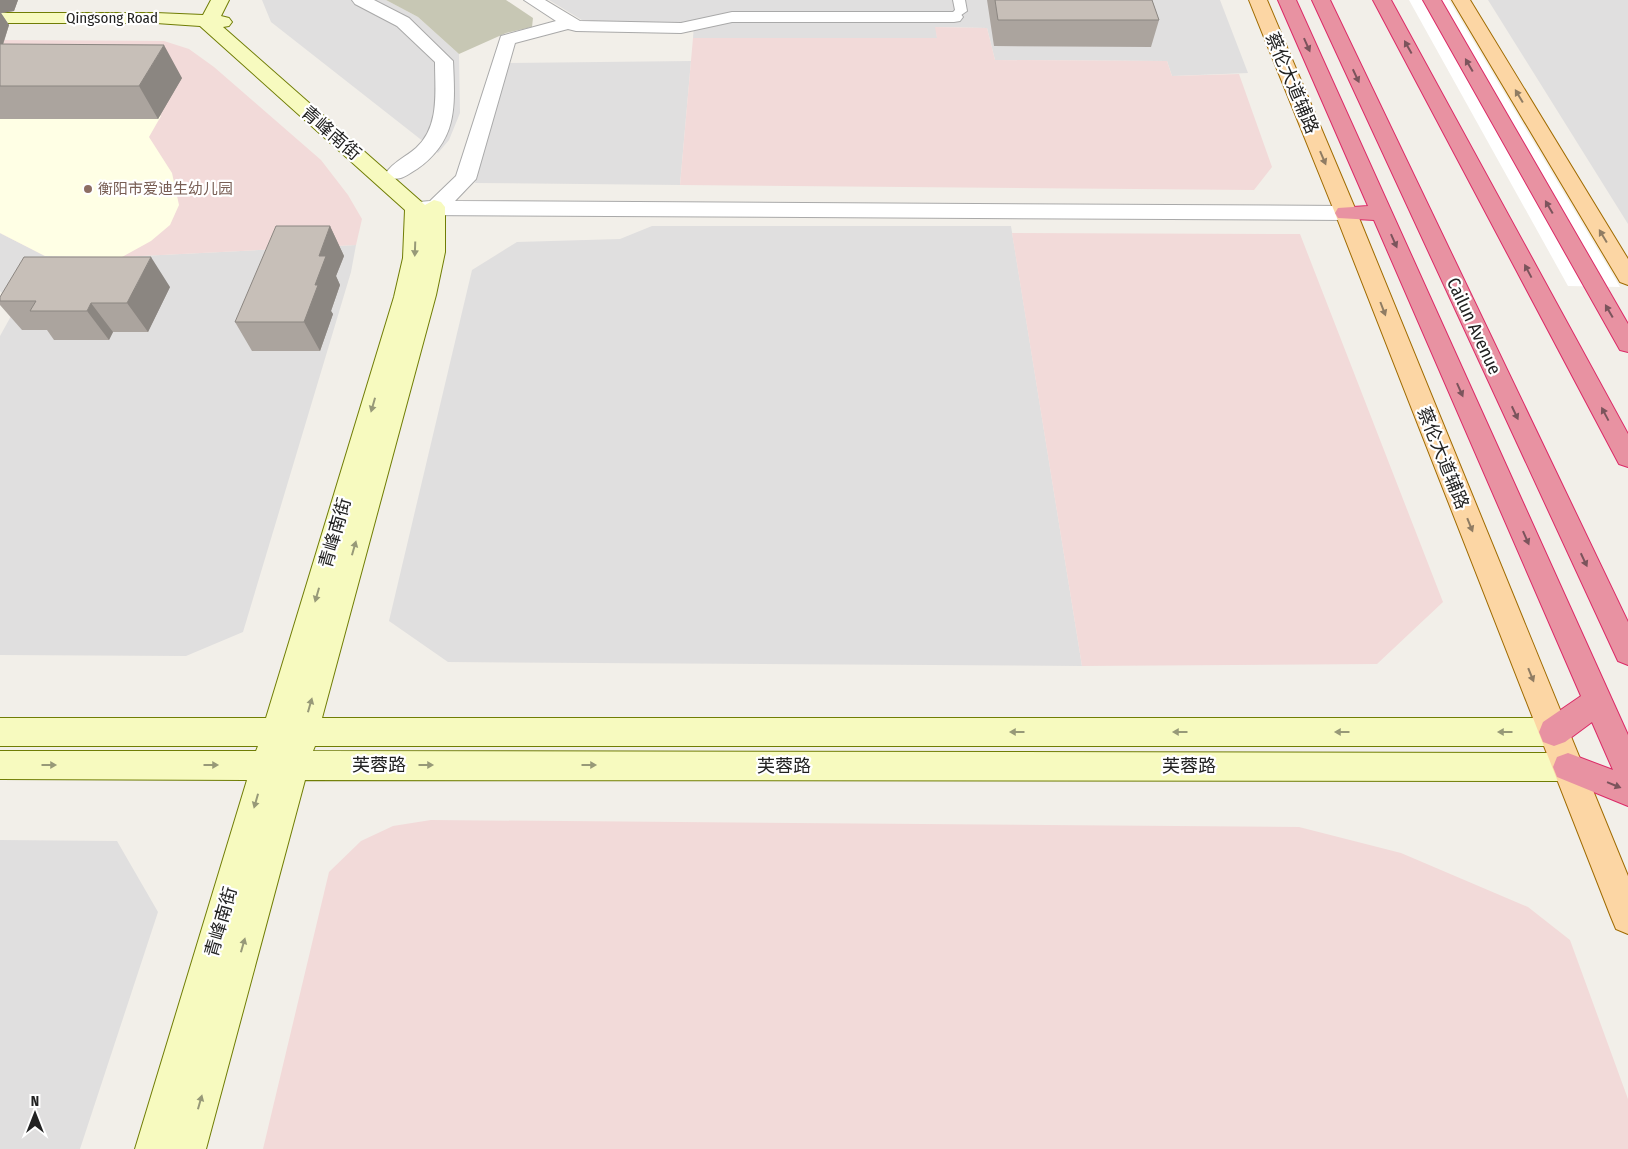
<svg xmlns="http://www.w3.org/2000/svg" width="1628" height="1149" font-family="'Fira Sans Condensed','Noto Sans SC',sans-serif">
  <rect width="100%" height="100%" fill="#f2efe9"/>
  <path fill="#e0dfdf" d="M262,0H386L418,17L459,54L460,113L449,140L438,153L271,22Z
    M549,0H1220L1248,73L1172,76L1167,61L995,60L987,28L936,27L937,38H693L694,24L585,22Z
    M1488,0H1628V224Z
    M691,61L680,185L475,183L509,63Z
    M652,226H1011L1082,666L448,662L389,621L472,270L517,242L620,239Z
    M0,233L45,256L122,257L356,245L351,272L243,632L186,656L0,655V336L16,307L0,291Z
    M0,840L117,841L158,912L80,1149H0Z"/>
  <path fill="#f2dad9" d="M935,27L987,28L995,60L1167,61L1172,76L1239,74L1272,167L1254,190L680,185L693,38H937Z
    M4,40L164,41L189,49L214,67L321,160L348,195L362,219L356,245L122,257L45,256L0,233V53Z
    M1012,233L1300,234L1443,602L1377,664L1082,666Z
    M431,820L1299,827L1401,853L1528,907L1570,940L1628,1099V1149H263L329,872L361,841L393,826Z"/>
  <path fill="#ffffe5" d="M0,115L161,116L149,137L172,173L179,205L170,225L151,241L122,257L45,256L0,233Z"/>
  <path fill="#c7c7b4" d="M386,0H506L533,18L532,27L506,33L459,54L418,17Z"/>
  <path fill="#fff" d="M1409,0H1449L1620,287L1568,286Z"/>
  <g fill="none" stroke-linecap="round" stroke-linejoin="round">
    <g stroke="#a9a9a9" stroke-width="2">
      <path id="lane" d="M953,0H965L967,11L954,20L948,17L955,10Z"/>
    </g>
    <g stroke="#a9a9a9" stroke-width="2">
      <path id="street" d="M352,0H374L409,18L453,61C455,106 458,140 417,169C407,175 401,181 389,178L386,173C392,163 407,156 416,148C440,127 435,91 435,62L397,26L355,4Z
        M524,0H545L580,21L681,23L732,12H954L960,13L963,17L960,21L954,22H732L681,33L576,31L568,29L515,43L476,179L455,201L1346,206L1354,208L1357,213L1354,218L1346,220L416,215L408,213L405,208L408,203L430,201L456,176L501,36L556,21Z"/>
    </g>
    <g stroke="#707d05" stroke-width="2">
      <path id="secondary" d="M211,0H229L221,16L229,18L232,22L229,26L223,27L425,205L434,200L441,202L445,207V252L436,295L322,718H1554L1565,722L1569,732L1565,742L1554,746H315L313,751L1568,753L1579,757L1583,767L1579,777L1568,781L305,780L206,1149H135L247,780L0,779V751H256L258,746H0V718H266L394,297L403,258L405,210L200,26L156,23H0V13H156L203,15Z"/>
    </g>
    <g stroke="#a06b00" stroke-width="2">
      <path id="primary" d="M1249,0H1267L1357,213L1628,876V934L1616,929L1611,917L1335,213Z
        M1452,0H1470L1628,259V285L1620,282Z"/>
    </g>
    <g stroke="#dc2a67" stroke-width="2">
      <path id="highway" d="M1278,0H1296L1628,735V806L1557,777L1553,767L1557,757L1568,753L1613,770L1592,722L1565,742L1554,746L1543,742L1539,732L1543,722L1581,696L1374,220L1338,218L1335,213L1338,208L1368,206Z
        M1312,0H1330L1628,622V665L1618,661Z
        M1373,0H1391L1628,434V467L1619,464Z
        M1423,0H1441L1628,324V352L1620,350Z"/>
    </g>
    <use href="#lane" fill="#fff" fill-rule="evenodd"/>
    <use href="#street" fill="#fff" fill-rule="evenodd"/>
    <use href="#secondary" fill="#f7fabf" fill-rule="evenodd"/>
    <use href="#primary" fill="#fcd6a4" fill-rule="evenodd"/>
    <use href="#highway" fill="#e892a2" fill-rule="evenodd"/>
  </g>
  <path fill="#aba49e" d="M0,0H18L14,11L1,13L9,25L3,45L182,78L158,119H0Z
    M987,0H1152L1159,20L1151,47L994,46Z
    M330,226L344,256L336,276L340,285L331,311L333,314L320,351H252L235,322Z
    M170,287L148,332H113L109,340H54L47,330H22L0,305V297Z"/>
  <path fill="#8b8681" d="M0,0H18L14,11L1,13L9,25L0,53Z
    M164,45L182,78L158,119L139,86Z
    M330,226L344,256L336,276L340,285L331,311L333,314L320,351L304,322L315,285L319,256Z
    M151,257L170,287L148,332L127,303Z
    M91,303L113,332L109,340L87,311Z"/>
  <path fill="#c7bfb8" stroke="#8b8681" d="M995,0H1152L1159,20H998Z
    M0,44L164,45L139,86H0Z
    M276,226H330L319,256H326L315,285H318L304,322H235Z
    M24,257H151L127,303H91L87,311H30L36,301H0V297Z"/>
  <defs><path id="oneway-solid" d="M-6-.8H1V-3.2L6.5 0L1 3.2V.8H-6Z" transform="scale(1.25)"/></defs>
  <g fill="#7b545c">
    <use href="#oneway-solid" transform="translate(1307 45) rotate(66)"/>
    <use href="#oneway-solid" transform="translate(1408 47) rotate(-119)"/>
    <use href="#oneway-solid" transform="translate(1469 65) rotate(-120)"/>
    <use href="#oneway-solid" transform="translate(1356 76) rotate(65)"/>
    <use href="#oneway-solid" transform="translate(1549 207) rotate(-120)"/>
    <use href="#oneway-solid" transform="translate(1394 241) rotate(66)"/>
    <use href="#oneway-solid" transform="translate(1528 271) rotate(-118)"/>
    <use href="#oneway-solid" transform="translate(1609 311) rotate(-120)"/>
    <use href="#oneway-solid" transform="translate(1460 390) rotate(66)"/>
    <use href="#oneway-solid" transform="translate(1515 413) rotate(65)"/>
    <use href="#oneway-solid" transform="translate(1605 414) rotate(-118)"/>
    <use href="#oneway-solid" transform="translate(1526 538) rotate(66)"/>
    <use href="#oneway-solid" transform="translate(1584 560) rotate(65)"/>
    <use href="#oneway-solid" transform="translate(1614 785) rotate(22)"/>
  </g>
  <g fill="#8f7c63">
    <use href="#oneway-solid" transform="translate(1519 96) rotate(-121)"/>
    <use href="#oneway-solid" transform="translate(1323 158) rotate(67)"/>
    <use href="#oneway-solid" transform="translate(1603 236) rotate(-121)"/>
    <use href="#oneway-solid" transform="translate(1383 309) rotate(69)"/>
    <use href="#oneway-solid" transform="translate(1470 525) rotate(68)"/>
    <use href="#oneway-solid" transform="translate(1531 675) rotate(68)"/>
  </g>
  <g fill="#979978">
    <use href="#oneway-solid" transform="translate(415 249) rotate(92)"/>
    <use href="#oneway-solid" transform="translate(373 405) rotate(106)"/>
    <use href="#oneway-solid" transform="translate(354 548) rotate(-74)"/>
    <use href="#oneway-solid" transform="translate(317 595) rotate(106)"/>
    <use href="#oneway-solid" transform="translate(310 705) rotate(-74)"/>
    <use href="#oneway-solid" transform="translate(1017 732) rotate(180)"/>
    <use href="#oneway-solid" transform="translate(1180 732) rotate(180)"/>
    <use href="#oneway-solid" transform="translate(1342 732) rotate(180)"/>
    <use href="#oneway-solid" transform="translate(1505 732) rotate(180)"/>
    <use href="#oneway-solid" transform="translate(49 765)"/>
    <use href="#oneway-solid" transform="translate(211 765)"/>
    <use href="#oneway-solid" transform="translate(426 765)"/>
    <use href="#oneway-solid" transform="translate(589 765)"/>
    <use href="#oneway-solid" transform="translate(256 801) rotate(106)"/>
    <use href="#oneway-solid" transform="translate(243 945) rotate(-74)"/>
    <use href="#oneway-solid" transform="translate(200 1102) rotate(-74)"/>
  </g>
  <circle fill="#8d6e63" stroke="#fff" stroke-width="2" cx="88" cy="189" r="5"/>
  <g text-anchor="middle" stroke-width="4.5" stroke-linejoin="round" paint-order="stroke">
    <g font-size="15" fill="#222" stroke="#fff">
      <text x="112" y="23">Qingsong Road</text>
    </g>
    <g font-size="15" fill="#785e54" stroke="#fff" text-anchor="start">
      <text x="98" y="194">衡阳市爱迪生幼儿园</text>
    </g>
    <g font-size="18" fill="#222" stroke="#fff">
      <text transform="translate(1292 83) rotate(67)" y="6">蔡伦大道辅路</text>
      <text transform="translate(331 133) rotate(41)" y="6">青峰南街</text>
      <text transform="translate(1474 326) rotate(65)" y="6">Cailun Avenue</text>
      <text transform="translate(1443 458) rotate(68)" y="6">蔡伦大道辅路</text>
      <text transform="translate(335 533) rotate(-74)" y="6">青峰南街</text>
      <text x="379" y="771">芙蓉路</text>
      <text x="784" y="772">芙蓉路</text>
      <text x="1189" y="772">芙蓉路</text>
      <text transform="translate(221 922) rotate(-74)" y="6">青峰南街</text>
    </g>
  </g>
  <g transform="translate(35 1114)" stroke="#ffffff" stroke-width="4" paint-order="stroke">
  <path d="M0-4L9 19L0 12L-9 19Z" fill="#222222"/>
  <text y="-8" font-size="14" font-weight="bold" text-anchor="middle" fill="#222222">N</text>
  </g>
</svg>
